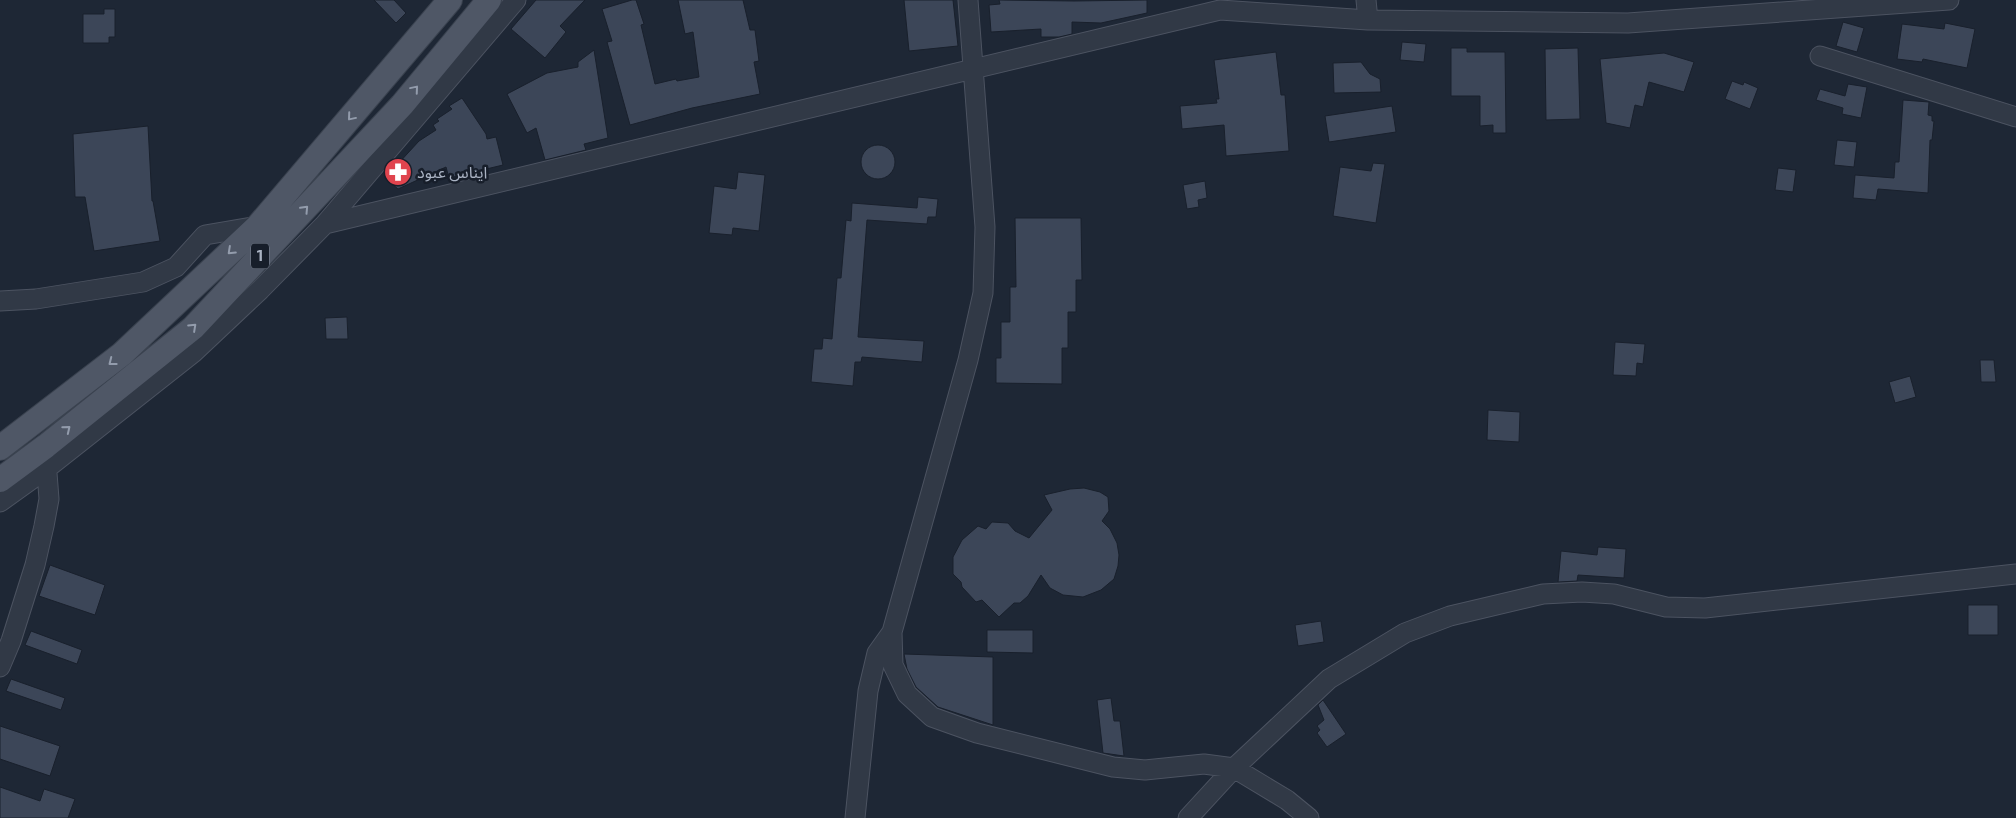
<svg xmlns="http://www.w3.org/2000/svg" width="2016" height="818" font-family="'Exo 2','Noto Sans Arabic',sans-serif">
  <rect width="100%" height="100%" fill="#1e2735"/>
  <path fill="#3c4658" stroke="#19202c" d="M374,0H394L406,13L396,23Z
    M536,0H585L560,26L566,32L545,58L511,29Z
    M632,0H636L644,24L641,25L655,84L676,79L677,81L699,77L693,32L685,34L678,0H743L750,30H755L759,61L754,62L760,94L692,108L630,125L607,42L612,41L602,9Z
    M904,0H953L958,46L909,51Z
    M999,0L1074,1L1147,0V13L1101,23L1072,22V34L1059,37H1041V29L991,32L989,5L1000,4Z
    M104,9H115V37H109V43H83V14H104Z
    M1843,22L1864,28L1857,52L1836,46Z
    M1945,23L1975,29L1967,68L1923,59L1922,62L1897,59L1902,24L1944,29Z
    M1402,42L1426,44L1424,62L1400,60Z
    M1451,48H1467V52H1505L1506,133H1493V125L1480,126V96H1451Z
    M1578,48L1580,119L1546,120L1545,49Z
    M594,50L608,138L584,144L586,150L545,160L536,128L527,133L507,94L547,73L578,67V62Z
    M1276,52L1281,95H1285L1289,151L1226,156L1224,125L1182,129L1180,106L1217,103L1216,99H1219L1214,60Z
    M1664,53L1694,62L1684,92L1649,82L1643,107L1635,105L1630,128L1606,123L1600,59Z
    M1361,62L1370,74L1380,79L1381,92L1334,93L1333,63Z
    M1732,81L1743,85L1744,82L1758,88L1750,109L1725,99Z
    M1848,84L1867,87L1861,118L1842,114L1843,108L1816,100L1820,89L1845,96Z
    M462,98L486,134L487,139L496,137L503,165L449,178L446,167L398,189L385,178L419,141L436,130L433,125L439,121L437,119L452,109L449,106Z
    M1903,100L1929,102L1928,115L1932,116V121H1934L1932,140H1930L1928,193L1878,189L1876,200L1853,198L1855,175L1894,178L1895,162H1899Z
    M1392,106L1396,132L1329,142L1325,116Z
    M148,126L152,201H153L160,241L94,251L85,197H75L73,134Z
    M1837,140L1857,142L1854,167L1834,165Z
    M861 162a17 17 0 1 1 34 0a17 17 0 1 1-34 0Z
    M1373,163L1385,164L1376,223L1333,216L1340,167L1371,171Z
    M1778,168L1796,170L1793,192L1775,190Z
    M738,172L765,175L759,231L733,228L732,235L709,233L714,186L736,189Z
    M1205,181L1207,198L1198,200L1199,207L1187,209L1183,185Z
    M918,197L938,199L936,217H928L927,224L867,220L858,337L924,341L922,362L862,357L861,362H855L853,386L811,382L814,349H822L823,338L832,339L837,278H841L846,220L851,221L852,203L917,208Z
    M1015,218H1081L1082,280H1076V312H1068V348H1062V384L996,383V358H1001V322H1010V287H1016Z
    M347,317L348,339H326L325,318Z
    M1615,342L1645,344L1643,364L1637,363L1636,376L1613,375Z
    M1980,360H1994L1996,382H1981Z
    M1910,376L1916,397L1895,403L1889,382Z
    M1488,410L1520,412L1519,442L1487,440Z
    M1084,488L1100,492L1108,497L1109,511L1102,521L1110,529L1117,543L1119,555L1118,566L1114,579L1101,590L1083,597L1063,595L1050,588L1041,575L1028,596L1020,603H1014L999,617L982,600L976,602L962,587L961,582L953,574V557L962,540L978,526L986,529L992,522L1008,523L1015,531L1029,538L1052,510L1044,495L1070,489Z
    M1598,547L1626,549L1624,578L1578,575L1577,581L1558,582L1561,551L1597,555Z
    M50,565L105,585L95,615L39,596Z
    M1968,605H1998V635H1968Z
    M1321,621L1324,642L1298,646L1295,625Z
    M987,630H1033V653L987,652Z
    M31,631L82,650L77,664L25,645Z
    M904,654L993,657V725L938,707L916,687L907,669Z
    M11,679L65,698L61,710L6,691Z
    M1111,698L1114,721H1120L1124,756L1103,753L1097,700Z
    M1323,700L1346,734L1327,747L1317,733L1320,730L1317,726L1324,720L1318,705Z
    M0,726L60,746L50,776L0,759Z
    M0,787L40,801L44,789L75,799L68,818H0Z"/>
  <g fill="none" stroke-linecap="round" stroke-linejoin="round">
    <g stroke="#4c5361" stroke-width="21">
      <path id="minor" d="M968,0L985,227L983,293L968,360L892,632L893,665L907,694L932,717L977,733L1113,767L1145,770L1204,764L1234,768L1287,800L1309,818
        M1366,0L1368,20
        M1820,56L2016,117
        M325,224L1220,10L1368,20L1628,23L1949,0
        M0,301L36,299L143,282L176,267L205,235L258,226
        M0,502L46,469L193,353L260,290L325,224L516,0
        M0,667L11,641L35,565L44,526L49,499L46,460
        M855,818L868,691L877,653L892,632
        M1188,818L1234,768L1329,679L1405,633L1450,616L1543,594L1582,592L1614,594L1666,607L1705,608L2016,574"/>
    </g>
    <g stroke="#3a424f" stroke-width="26">
      <path id="major" d="M0,448L122,354L258,226L450,0
        M0,480L46,446L193,328L402,105L489,0"/>
    </g>
    <use href="#minor" stroke="#313946" stroke-width="19"/>
    <use href="#major" stroke="#4f5766" stroke-width="24"/>
  </g>
  <defs><path id="oneway-chevron" d="M-2-3.5L2.5 0L-2 3.5" fill="none" stroke-width="1.6" stroke-linecap="round" stroke-linejoin="round" transform="scale(1.25)"/></defs>
  <g stroke="#939cac">
    <use href="#oneway-chevron" transform="translate(415 89) rotate(-50)"/>
    <use href="#oneway-chevron" transform="translate(351 117) rotate(130)"/>
    <use href="#oneway-chevron" transform="translate(305 209) rotate(-47)"/>
    <use href="#oneway-chevron" transform="translate(231 251) rotate(137)"/>
    <use href="#oneway-chevron" transform="translate(193 327) rotate(-43)"/>
    <use href="#oneway-chevron" transform="translate(112 362) rotate(142)"/>
    <use href="#oneway-chevron" transform="translate(67 429) rotate(-39)"/>
  </g>
  <defs>
    <g id="pharmacy-disc" transform="scale(1.4375)"><circle r="9.5" fill="#e0444e" stroke="#171e2a"/><path d="M-2-6h4v4h4v4h-4v4h-4v-4h-4v-4h4Z" fill="#fff"/></g>
  </defs>
  <g fill-rule="evenodd">
    <use href="#pharmacy-disc" x="398" y="172"/>
  </g>
  <g text-anchor="middle" stroke-width="5" stroke-linejoin="round" paint-order="stroke">
    <rect fill="#171e2a" stroke="#7e8695" stroke-width="1" x="251" y="243.5" width="18" height="25" rx="4"/>
    <g font-size="15" font-weight="bold" fill="#aab3c3">
      <text x="260" y="261">1</text>
    </g>
    <g font-size="16" fill="#aab3c3" stroke="#171e2a" text-anchor="start">
      <text x="417" y="178">ايناس عبود</text>
    </g>
  </g>
</svg>
